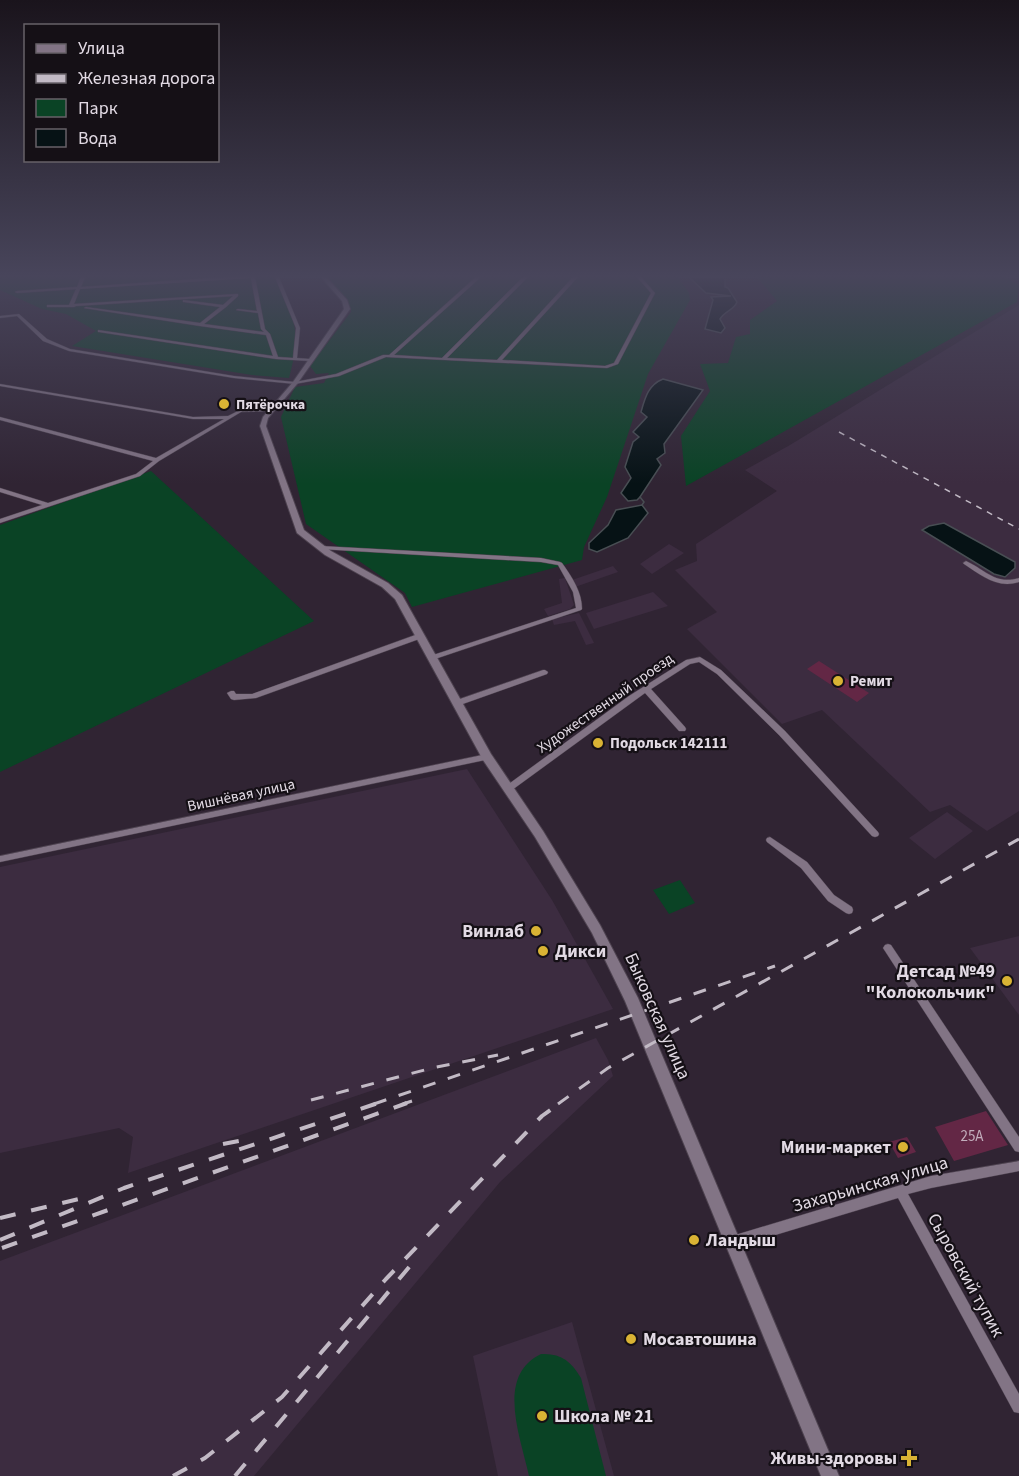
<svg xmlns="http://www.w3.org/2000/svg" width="1019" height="1476" font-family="'Source Sans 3',sans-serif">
  <rect width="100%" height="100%" fill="#302433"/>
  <path fill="#3c2c40" d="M1019,305V811L987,831L950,805L930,812L822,710L782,724L687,629L717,612L675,570L697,561L696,544L777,491L745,470L790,445Z
    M669,544L684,553L652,574L640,564Z
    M613,566L618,572L575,587L572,580Z
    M565,578L574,605L570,609L548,616L544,609L562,603L559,579Z
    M653,592L668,606L594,629L586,613Z
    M579,613L594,643L586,645L575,621L554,625L552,619Z
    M467,769L552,900L613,1009L128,1173L133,1137L119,1128L0,1153V867Z
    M947,812L973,831L935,859L909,838Z
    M1019,936V1015L970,948Z
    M596,1038L608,1060L613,1076L500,1182L254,1476H0V1261Z
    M572,1322L614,1476H498L473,1356Z"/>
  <path fill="#0a4325" d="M0,277H275C295,322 302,329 289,378L252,375L72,346L96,331L66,314L42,309L0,290Z
    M328,277H678L689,293L690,300L648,374L607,497L584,547L582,560L412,607L405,593L306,524L281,417L295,387L324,383L329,373L316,374L310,366L351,312V309Z
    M757,277H1005L1019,285L1017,302L686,486L681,436L710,391L700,364L728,363L736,337L750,334V320L777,301Z
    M151,471L314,621L0,772V525Z
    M680,880L695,903L669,914L653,890Z
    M541,1354C561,1353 571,1361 581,1378L606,1476H529C521,1438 495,1376 541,1354Z"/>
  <path fill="#061215" stroke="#484e53" stroke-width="1.5" d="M689,277H725V287L728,288L737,302C734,310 725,311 720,319L725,328L721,333L705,329L713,300L711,297L731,296L706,293Z
    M663,379L703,390L664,444L665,453L657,459L661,465L640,497L637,500L628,501L621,493L631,478L625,467L633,442L639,437L633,432L647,417L641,412C645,398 648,385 663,379Z
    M642,505L648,513L628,538L597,552L589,549V543L608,525L616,510Z
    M944,523L1015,562V568L1005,577L994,574L922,530L929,526Z"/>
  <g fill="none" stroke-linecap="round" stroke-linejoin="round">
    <path stroke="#484e53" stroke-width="1.5" d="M640,497L644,502L642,505"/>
  </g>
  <path fill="#632745" d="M819,661L869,693L857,702L807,669Z
    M986,1111L1008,1145L954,1161L935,1127Z
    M907,1137L916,1152L898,1158L889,1142Z"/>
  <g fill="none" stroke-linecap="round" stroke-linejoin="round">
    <g stroke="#4d424f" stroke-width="1">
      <path id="street" d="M81,277H85L81,287L225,277H255L265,329L270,334L278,357L293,358L296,328L275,277H279L300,328L297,358L310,359L312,360L310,361L276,359L99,332H98V330L273,356L266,335L200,326L84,308L86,307L200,323L220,307L184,302H183V300L223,305L233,296L76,306L74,307H47V305H69L76,289L17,293L15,292L17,291L77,287ZM251,278L257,311L238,309L236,310L258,313L261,329L264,332L204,324L226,307L238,296V294H237L74,304L80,289Z
        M476,277H481L394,355L442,358L523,277H528L447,358L497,360L573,277H578L502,360L605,366L614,363L651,293L637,277H641L655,293L618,364L607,368L386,357L339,376L295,384L234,378L69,351L43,341L17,316L0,318V316L19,314L47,339L70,349L234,376L295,382L336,374L383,355H389Z
        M0,384L193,417L228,416L240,410L272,409L274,410L272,411L241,412L159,461L140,476L0,523V519L42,505L0,492V488L48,503L136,474L153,461L0,420V417L156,458L224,419H193L0,386Z
        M321,546L541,558L560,562L562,563C572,577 582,592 582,609L581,610L432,660H430L429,658L430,656L576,608L573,592L558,565L541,562L319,549V547Z
        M966,561C986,570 995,585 1019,578V582C997,589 981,575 964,564L963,563Z
        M418,634H422L423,636L422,638L256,698L234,700L231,699L227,693L231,691H234L236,694H252Z
        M700,657L721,670L785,731L878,832L879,834L878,836L875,837L872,836L779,735L717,674L699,662L690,664L651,689L685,727L686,729L685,731H679L645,693L512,790H506L505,788L506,786L629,696L686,660Z
        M543,670H545L548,672L547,674L460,705H454L453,703L454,701Z
        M487,754L490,755L491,757L490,759L0,862V856Z
        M770,837L807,862L834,895L852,907L853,910L852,913L849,914L846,913L828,901L801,868L767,842L766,840L767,838Z
        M888,944L891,945L1019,1137V1152L1015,1151L885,951L883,948L885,945Z
        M1019,1161V1171L931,1188L908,1194L1019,1394V1413L1014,1412L898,1198L732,1248L728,1246L726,1242L728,1238L732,1236L931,1176Z"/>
    </g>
    <g stroke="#4d424f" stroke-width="2">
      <path id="secondary" d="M321,277H326L347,300L350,309L297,384L268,418L266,426L304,530L331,551L388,583L402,595L491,754L543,831L600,925L638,998L839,1476H821L625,1001L592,933L535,837L483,760L395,599L382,587L325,555L297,533L260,426L263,417L293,382L344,309L342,301Z"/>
    </g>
    <use href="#street" fill="#827485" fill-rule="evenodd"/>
    <use href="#secondary" fill="#827485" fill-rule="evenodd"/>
    <path stroke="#c2bac5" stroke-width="1.5" stroke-dasharray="6 6" stroke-linecap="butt" d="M839,432L1019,529"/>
    <path stroke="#c2bac5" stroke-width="3" stroke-dasharray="13 13" stroke-linecap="butt" d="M311,1100L432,1068L498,1055
      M374,1104L775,966
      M403,1104L412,1101
      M558,1104L608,1068L1019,839"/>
    <path stroke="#c2bac5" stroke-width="4" stroke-dasharray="16 16" stroke-linecap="butt" d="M223,1144L250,1139
      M0,1218L83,1198
      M0,1240L124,1188L378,1103
      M2,1248L407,1103
      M173,1476L205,1458L282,1397L386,1279L542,1116L560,1103
      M235,1476L415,1260"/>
  </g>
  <linearGradient id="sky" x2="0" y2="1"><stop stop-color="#1a141c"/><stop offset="0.57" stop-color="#48455b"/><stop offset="1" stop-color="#48455b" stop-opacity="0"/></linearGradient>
  <rect width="1019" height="484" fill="url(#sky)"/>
  <g fill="#d9b334" stroke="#151016" stroke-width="2">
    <circle cx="224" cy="404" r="6"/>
    <circle cx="838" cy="681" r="6"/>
    <circle cx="598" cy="743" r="6"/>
    <circle cx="536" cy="931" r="6"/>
    <circle cx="543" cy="951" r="6"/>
    <circle cx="1007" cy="981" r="6"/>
    <circle cx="903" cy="1147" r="6"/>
    <circle cx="694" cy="1240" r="6"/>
    <circle cx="631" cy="1339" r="6"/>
    <circle cx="542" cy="1416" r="6"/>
    <path d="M906 1449h6v6h6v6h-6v6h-6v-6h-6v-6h6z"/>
  </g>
  <g text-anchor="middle" stroke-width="4.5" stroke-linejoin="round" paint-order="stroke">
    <g font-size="14" font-weight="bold" fill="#e2dae4" stroke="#151016" text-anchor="start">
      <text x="236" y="409">Пятёрочка</text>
    </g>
    <g font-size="15" font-weight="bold" fill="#e2dae4" stroke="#151016" text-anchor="start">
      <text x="850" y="686">Ремит</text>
      <text x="610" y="748">Подольск 142111</text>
    </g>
    <g font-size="15" fill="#e2dae4" stroke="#151016">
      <text transform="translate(605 703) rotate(-35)" y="5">Художественный проезд</text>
      <text transform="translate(241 795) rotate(-12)" y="5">Вишнёвая улица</text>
    </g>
    <g font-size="15" fill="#c2adbc">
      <text x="972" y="1141">25А</text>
    </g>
    <g font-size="18" font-weight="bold" fill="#e2dae4" stroke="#151016" text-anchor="end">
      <text x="524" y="937">Винлаб</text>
      <text x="555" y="957" text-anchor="start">Дикси</text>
      <text x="995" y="977">Детсад №49<tspan x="995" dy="21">"Колокольчик"</tspan></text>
      <text x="891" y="1153">Мини-маркет</text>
      <text x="706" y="1246" text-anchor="start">Ландыш</text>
      <text x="643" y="1345" text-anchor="start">Мосавтошина</text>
      <text x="554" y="1422" text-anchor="start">Школа № 21</text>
      <text x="897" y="1464">Живы-здоровы</text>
    </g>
    <g font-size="18" fill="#e2dae4" stroke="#151016">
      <text transform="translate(658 1016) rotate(66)" y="6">Быковская улица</text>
      <text transform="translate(870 1184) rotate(-16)" y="6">Захарьинская улица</text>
      <text transform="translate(966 1275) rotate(61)" y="6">Сыровский тупик</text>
    </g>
  </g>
  <rect x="24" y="24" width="195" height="138" fill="#151016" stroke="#676168" stroke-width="1.5"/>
  <rect x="36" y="44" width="30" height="9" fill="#827485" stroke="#676168" stroke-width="1.5"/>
  <text x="78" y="54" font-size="18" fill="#e2dae4">Улица</text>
  <rect x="36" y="74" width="30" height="9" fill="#c2bac5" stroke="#676168" stroke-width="1.5"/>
  <text x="78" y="84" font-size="18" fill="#e2dae4">Железная дорога</text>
  <rect x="36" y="99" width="30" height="18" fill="#0a4325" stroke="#676168" stroke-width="1.5"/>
  <text x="78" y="114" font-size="18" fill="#e2dae4">Парк</text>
  <rect x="36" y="129" width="30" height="18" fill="#061215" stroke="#676168" stroke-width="1.5"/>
  <text x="78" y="144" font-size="18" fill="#e2dae4">Вода</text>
</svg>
